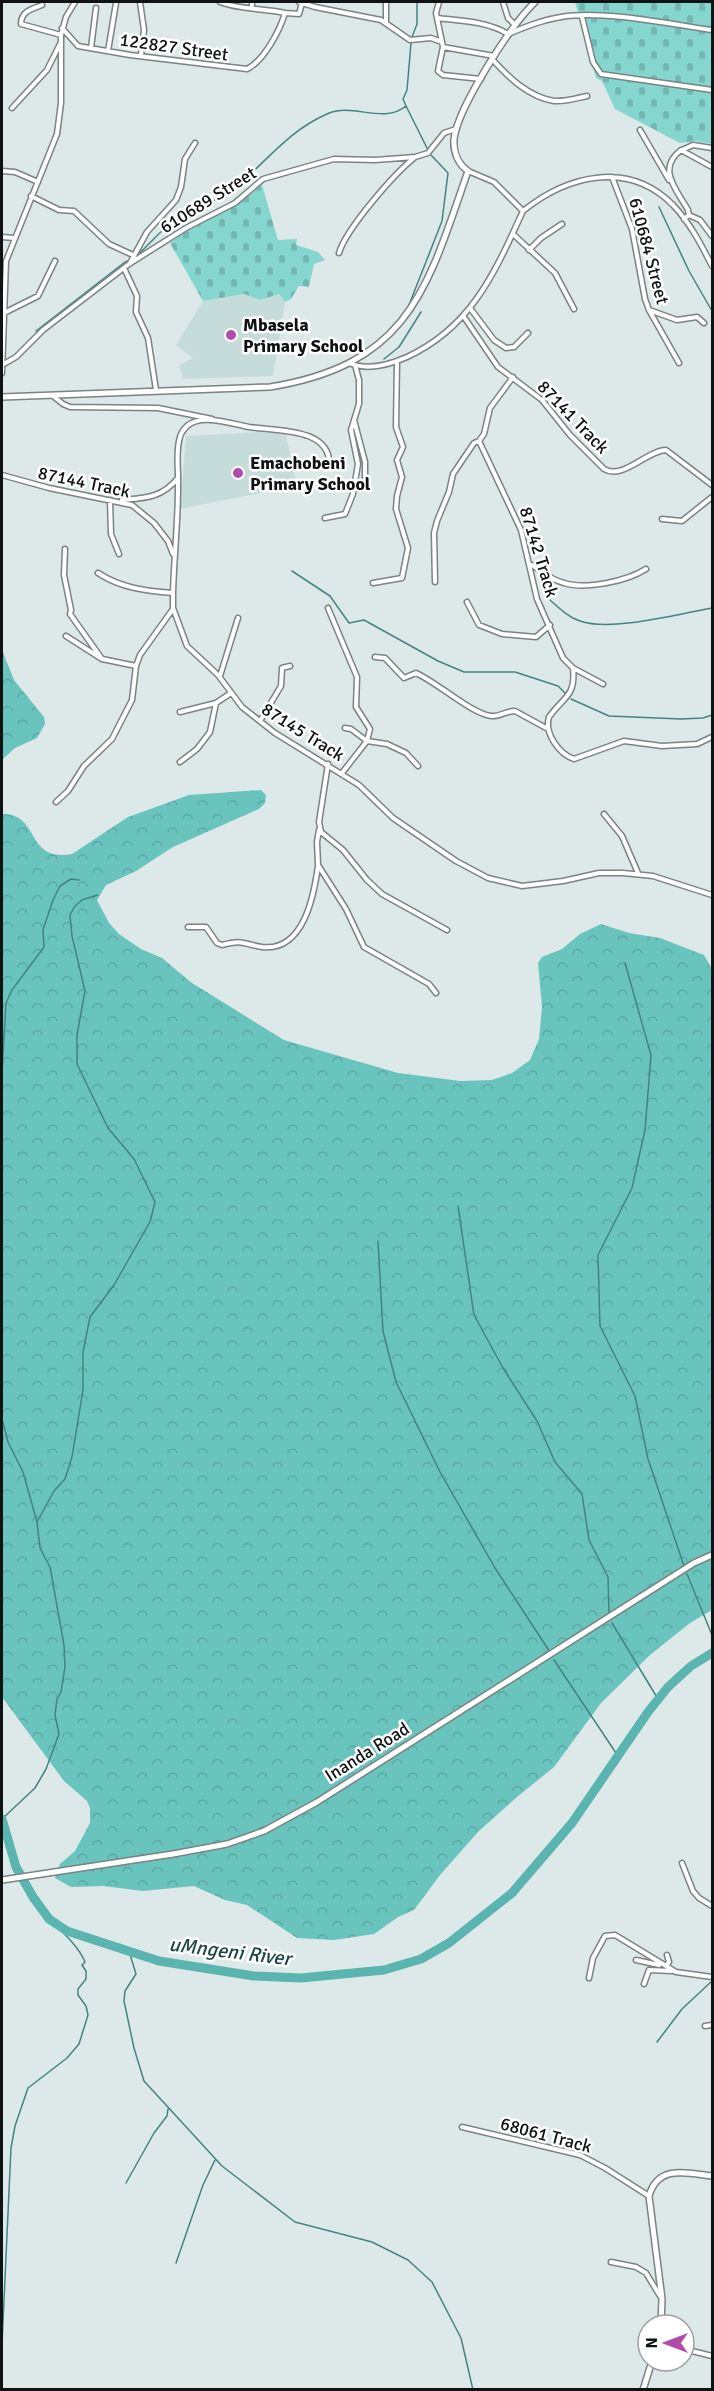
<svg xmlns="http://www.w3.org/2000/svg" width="714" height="2391" font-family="Signika,sans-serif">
  <defs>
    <pattern id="forest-crowns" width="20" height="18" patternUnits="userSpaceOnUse" patternTransform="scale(1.5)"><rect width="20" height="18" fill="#6ac4be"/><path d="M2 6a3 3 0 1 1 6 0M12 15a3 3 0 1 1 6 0" fill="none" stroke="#5ba8a2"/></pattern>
    <pattern id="cemetery-stones" width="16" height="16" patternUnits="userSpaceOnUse" patternTransform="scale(1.5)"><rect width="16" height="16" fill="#86d6d0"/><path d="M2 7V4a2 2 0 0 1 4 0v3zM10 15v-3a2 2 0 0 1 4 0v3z" fill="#72b7b2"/></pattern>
  </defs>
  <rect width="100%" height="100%" fill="#dce9e8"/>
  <path fill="#c6dcda" d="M244,294L260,300L279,294L285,302L273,376L183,379L179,365L193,358L176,345L203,301Z
    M260,432L286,435L297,486L180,509L186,436Z"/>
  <path fill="url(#forest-crowns)" d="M2,650L14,680L44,717L45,724L37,738L15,748L2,760Z
    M261,790L266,795L265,803L259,809L173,847L136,871L106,885L97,900L109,923L119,934L141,949L162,958L192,983L284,1040L398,1073L460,1081L492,1080L512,1073L530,1060L539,1039L542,1007L538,963L542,957L562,949L580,934L601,924L629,933L660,938L704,955L712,969V1610L690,1623L650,1655L601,1703L554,1767L517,1797L478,1832L440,1875L414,1910L398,1917L374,1934L334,1940L297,1938L247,1905L225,1900L194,1886L143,1891L103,1886L71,1887L55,1878L60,1864L75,1851L90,1823V1808L87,1801L64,1781L2,1697V814C41,813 24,862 72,854L128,817L189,795Z"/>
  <path fill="url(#cemetery-stones)" d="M575,2H712V144L696,141L680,143L615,109L602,81L596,78Z
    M262,185L278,240L297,239L296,245L318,252L325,260L314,264L309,287L299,286L291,299L285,302L279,294L260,300L244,294L203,301L170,243L184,233L236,205Z"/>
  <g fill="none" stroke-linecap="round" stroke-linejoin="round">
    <path stroke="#448480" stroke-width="1.5" d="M412,37L417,24V2
      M406,106L427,148
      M659,207L689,271L712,311
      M135,257C149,246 160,230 175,220C194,206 217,203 235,188C266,162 288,131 327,114C353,102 383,125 406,106L403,99L407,90L411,43
      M409,305L442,221L448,173L431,155
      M36,331L125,262L131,260
      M384,359L399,347L421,312
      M292,571L330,596L349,623L364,620L438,661L464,672H515L558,686L566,694
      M550,600C559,608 568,617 580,621C611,632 678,614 712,608
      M571,699L609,716L681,719L703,718L712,715
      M625,963L651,1055L645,1130L632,1188L598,1255L600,1326L635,1396L648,1459L684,1566
      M2,1072L6,1003L12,990L44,947L43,930L53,900L60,886L71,879L79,880
      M458,1206L474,1315L503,1368L537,1421L555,1462L582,1494L589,1540L608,1577L609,1614
      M378,1241L383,1331L396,1382L440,1472L495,1568L550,1652
      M2,1367V1403
      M2,1419L8,1442L23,1472L37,1522
      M687,1574L712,1635
      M612,1623L658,1699
      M554,1660L618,1756
      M2,1819L35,1788L46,1769L59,1734L55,1715L57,1699L61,1692L65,1667L64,1645L50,1567L40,1548L37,1522L54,1491L65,1479L72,1457L83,1390V1352L90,1317L114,1285L150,1222L155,1202L134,1159L108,1128L77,1064V1035L85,991L72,936L70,915L75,906L82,900L97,895
      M129,1951L136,1974L125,1991L124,2001L134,2048L144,2081L222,2166L295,2222L372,2242L408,2260L432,2282L461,2338L473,2390
      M657,2042L682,2009L712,1981
      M126,2183L154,2133L167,2116L168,2109
      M176,2263L203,2185L215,2160
      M2,2344L11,2148L15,2126L28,2088L67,2058L79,2044L88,2015L86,2006L78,1995V1989L86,1979V1971L82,1965L85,1962C78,1945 62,1932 49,1919"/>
    <path stroke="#5ab4af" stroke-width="9" d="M2,1819L16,1867L33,1897L49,1919L67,1931L159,1961L254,1976L301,1978L384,1970L421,1959L449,1943L512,1893L572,1823L648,1712L668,1687L691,1666L712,1653"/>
    <g stroke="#798483" stroke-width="7">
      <path id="minor" d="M140,2L144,30L141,55
        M220,2C240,10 264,8 285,13
        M299,2L315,7L381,20L410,40L431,38L442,42
        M439,2L436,13L443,47L438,71L443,75L481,79
        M503,2L508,18L515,25
        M42,5C32,9 21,11 21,24L61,35
        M252,8V2
        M582,17L593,62L601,74L712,90
        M437,18C460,21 487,21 508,34C525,27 542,20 561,17C603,10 669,24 712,30
        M386,22V2
        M62,28L78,46L130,55L247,69C264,61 280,30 285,13L299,14L302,3
        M443,47L494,56
        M91,48L96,8
        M108,51L116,3
        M492,59C509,78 529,97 554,101C565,102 577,98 587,96
        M12,108L47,70L60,44
        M640,130L669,180
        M682,150L693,145L712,148
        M2,171L15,172L38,182
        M468,171L494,182L523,211C568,175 628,160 673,205C690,223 701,244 712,266
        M612,177L632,229L645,299L649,310L679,363
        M31,196L59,210L74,211L109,244L133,255
        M689,215L688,210C677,190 656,169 681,150L712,167
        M684,219L689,215L700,220L712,236
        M513,234L555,273L574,309
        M2,237L14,238
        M529,250L541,238L562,224
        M339,253C346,229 394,174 414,158
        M130,263L147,232L176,200L181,187L185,159L195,143
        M124,268L137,296L136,312L148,338L156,390
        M470,308L494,340L506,348L514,347L528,333
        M649,310L677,320L697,317L704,323
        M4,313L38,296L55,261
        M464,317L498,367L542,400L570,435L604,469C623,480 646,451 666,450L712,485
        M349,363C368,371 389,365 407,357C472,327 495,272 523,211
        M2,365L16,357L43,330L129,264L186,228L235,203L263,179L334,159L375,160L415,157L428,153L444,133L456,129
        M2,373L6,261L57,134L61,103V35L66,17L75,2
        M513,377L490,408L484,434L479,441L521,530L537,599L563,658L573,668C576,697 563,697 549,717C544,733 559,754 574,759L624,741L662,746L697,744L712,737
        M53,396L63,404L70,407L158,408L212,419
        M354,420L365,462V483
        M329,467C333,427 275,431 249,427C233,424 202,413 187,426C184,429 181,433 180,437C175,453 179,471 178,487C178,523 174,557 173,593V608L187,646L218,675L242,707L275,733L359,785L393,818L456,861L488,878L522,886L563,881L599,873H623L653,876L712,895
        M2,475L49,488L132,505L154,523L168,541L173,554
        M110,500L111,534L119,554
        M122,500C145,498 162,498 178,478
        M325,518L345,514L353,494L358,464L351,430L359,404V380L355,365
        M662,519L682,521L712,497
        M65,549L64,575L71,610L70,614L102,659
        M532,565C543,572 551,580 564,583C586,590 627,581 646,569
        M98,573C121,588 146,591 173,593
        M435,582L434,533L437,521L449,492L453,474L474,443L479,441
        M373,583L402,578L408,548L396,509L397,496L402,477L397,460L403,447L396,427L397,361
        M467,602L479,625L502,634L536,637L550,625
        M328,608L357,677L356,707L370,729L367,741L342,773
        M66,636L102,659L136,666
        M375,657L385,658L404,678L416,673C438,683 472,714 491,716C499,717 506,711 515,711L548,729
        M573,668L603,684
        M220,676L238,618
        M180,712L216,703L231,693
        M260,721L281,686L282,668L290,666
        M345,728L351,729L367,741L387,744L406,753L418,766
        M180,762L197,749L210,732L216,703
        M328,764L319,822L321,832L343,850L367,880L382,894L447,930
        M56,802L68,791L84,766L112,739L132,700L136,666L140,655L173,609
        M604,814L622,836L638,873
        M319,830L317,842L318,865L346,909L364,947L429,984L436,993
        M188,927H206L217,943L222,945C244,939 242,944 262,947C304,952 314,895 318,866
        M682,1863L693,1891L699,1898L712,1906
        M636,1960L659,1965
        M666,1966L669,1962L667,1955
        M589,1978L593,1958L605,1936L615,1935L676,1972L712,1977
        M644,1984L649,1970L672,1971
        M705,2026L712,2025
        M462,2127L580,2155L605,2168L649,2196
        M611,2262L636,2267L646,2273L660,2296
        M684,2349L712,2356"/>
    </g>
    <g stroke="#798483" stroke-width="8">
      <path id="tertiary" d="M2,1880L173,1854L227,1844L264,1831L317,1802L694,1563L712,1555
        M661,2325L662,2299L649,2196C658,2164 687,2173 712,2176
        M643,2390L652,2361"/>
    </g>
    <g stroke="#798483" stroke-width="8">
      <path id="secondary" d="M2,397L270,387C410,364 427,289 468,171C458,164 453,152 454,139C458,107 511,25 535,2"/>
    </g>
    <use href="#minor" stroke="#fff" stroke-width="4"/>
    <use href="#tertiary" stroke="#fff" stroke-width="5"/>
    <use href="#secondary" stroke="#fff" stroke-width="5"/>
  </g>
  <g fill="#b24bae" stroke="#fff" stroke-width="2">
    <circle cx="231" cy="335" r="6"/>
    <circle cx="238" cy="473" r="6"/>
  </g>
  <g text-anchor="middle" stroke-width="5" stroke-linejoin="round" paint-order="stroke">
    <g font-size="18" fill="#0f1313" stroke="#fff">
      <text transform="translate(174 47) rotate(8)" y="6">122827 Street</text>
      <text transform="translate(208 200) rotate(-32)" y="6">610689 Street</text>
      <text transform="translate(649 251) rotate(75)" y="6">610684 Street</text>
      <text transform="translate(573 417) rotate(46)" y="6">87141 Track</text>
      <text transform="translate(84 482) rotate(12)" y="6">87144 Track</text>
      <text transform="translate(539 552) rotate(73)" y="6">87142 Track</text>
      <text transform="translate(303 732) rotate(32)" y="6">87145 Track</text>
      <text transform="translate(367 1752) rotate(-32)" y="6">Inanda Road</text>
      <text transform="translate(546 2135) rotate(15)" y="6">68061 Track</text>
    </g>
    <g font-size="18" font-weight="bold" fill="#0f1313" stroke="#fff" text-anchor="start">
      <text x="243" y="331">Mbasela<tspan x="243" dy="21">Primary School</tspan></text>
      <text x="250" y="469">Emachobeni<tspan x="250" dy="21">Primary School</tspan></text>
    </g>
    <g font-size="20" font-style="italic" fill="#1b4542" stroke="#fff">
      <text transform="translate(230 1951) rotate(7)" y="7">uMngeni River</text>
    </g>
  </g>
  <rect width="714" height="2391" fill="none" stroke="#0f1313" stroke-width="6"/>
  <g transform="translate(666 2343) rotate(270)"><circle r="28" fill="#ffffff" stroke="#9fa1a1" stroke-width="1.5"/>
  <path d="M0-4.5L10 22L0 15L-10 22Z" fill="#b24bae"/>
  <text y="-9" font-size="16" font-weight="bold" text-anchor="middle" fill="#0f1313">N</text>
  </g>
</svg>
